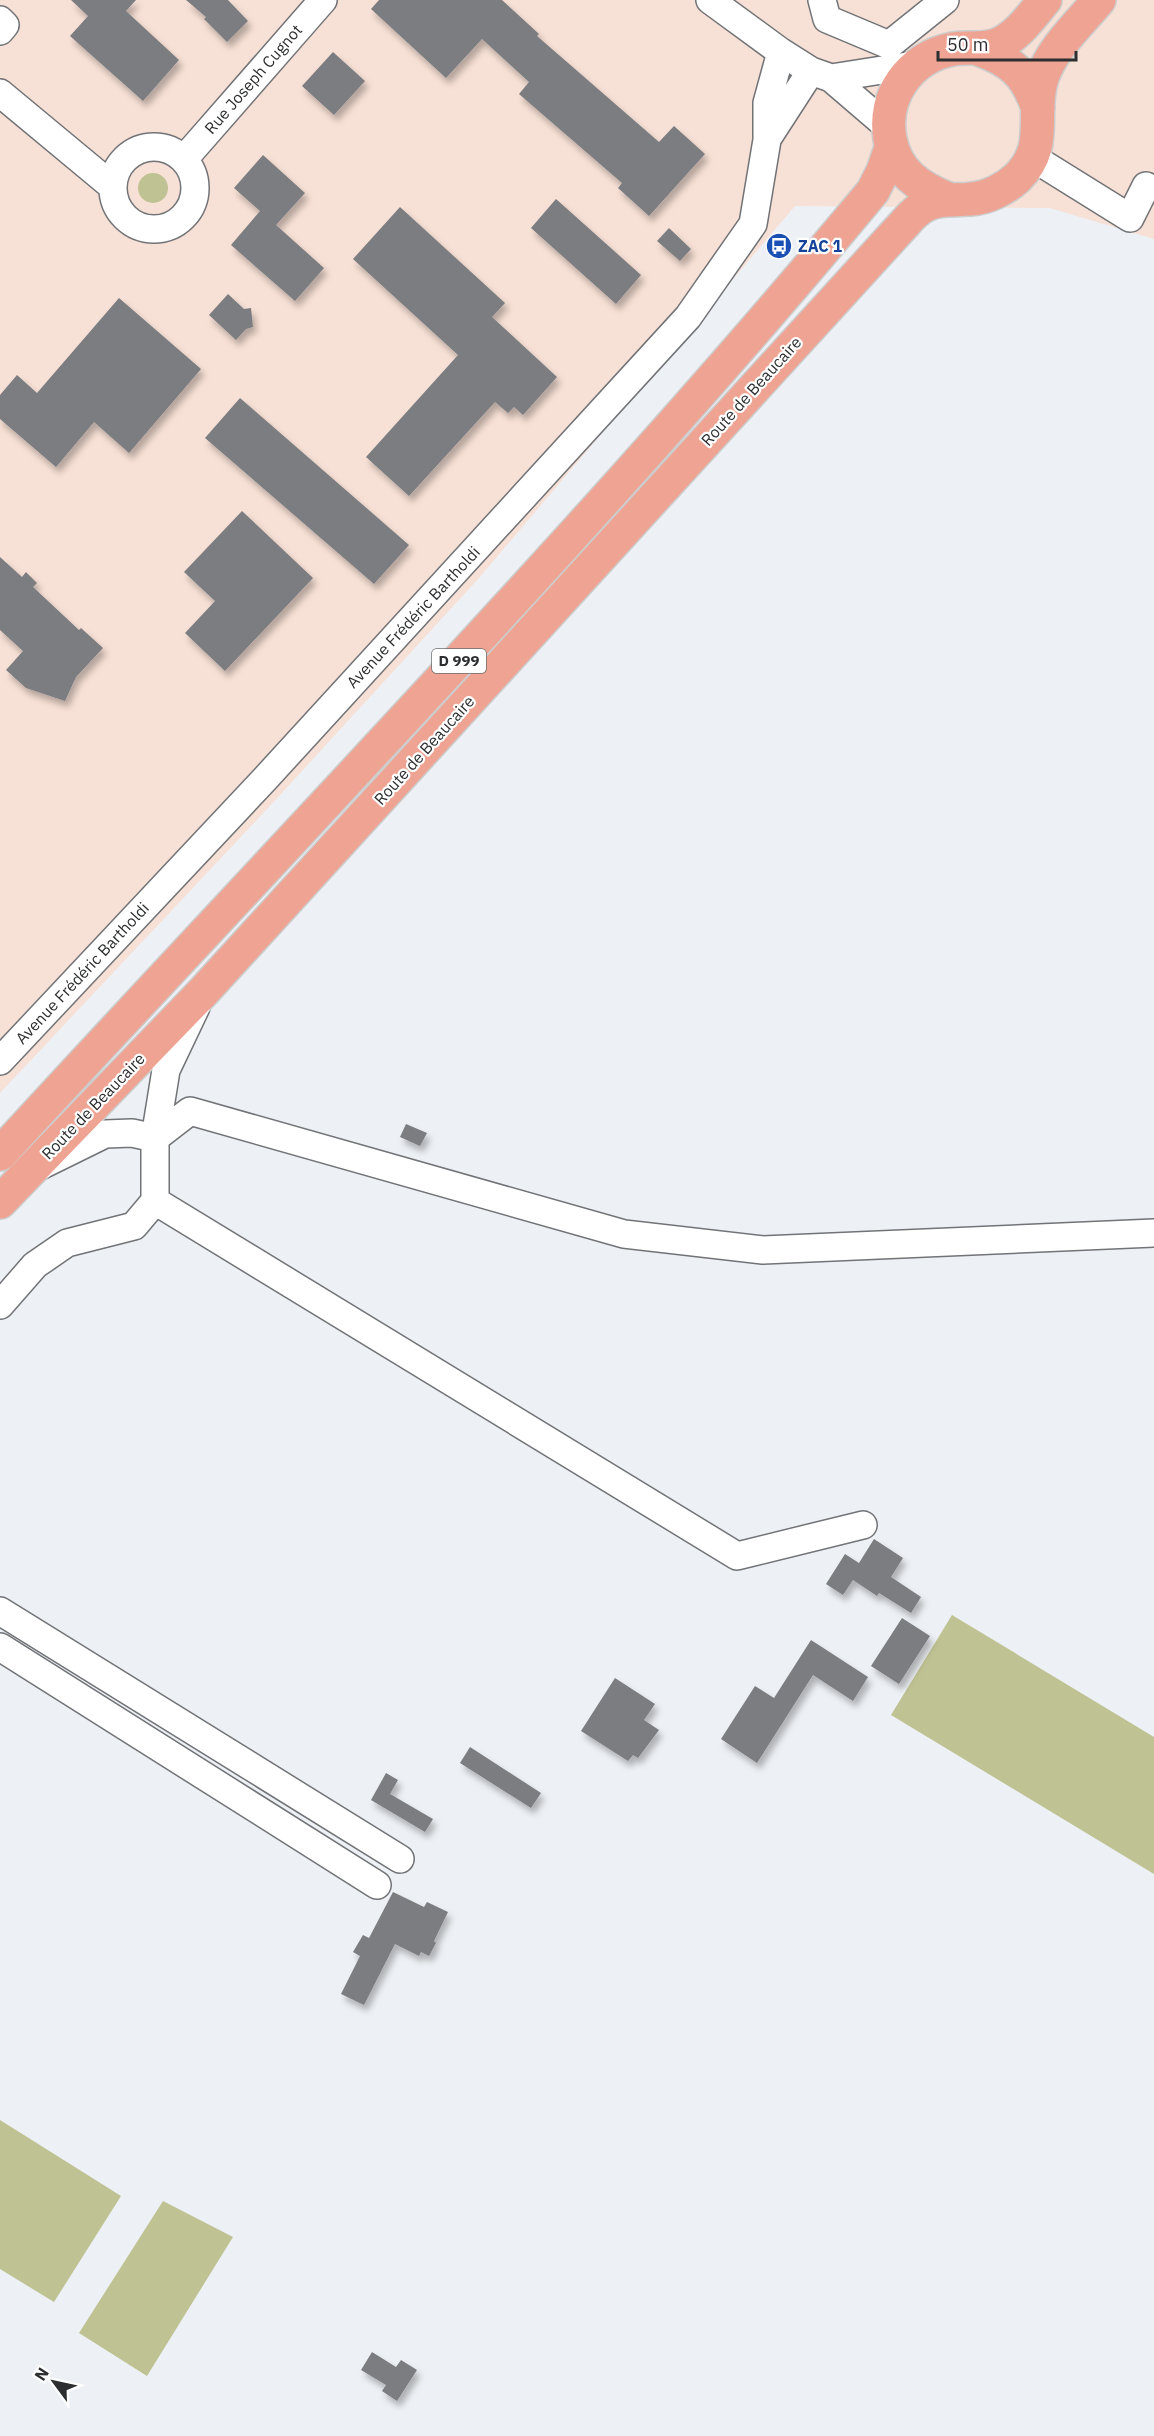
<svg xmlns="http://www.w3.org/2000/svg" width="1154" height="2436" font-family="'IBM Plex Sans',sans-serif">
  <defs>
    <filter id="shadow"><feDropShadow dx="3.5" dy="6" stdDeviation="3" flood-color="#0004"/></filter>
  </defs>
  <rect width="100%" height="100%" fill="#edf0f4"/>
  <path fill="#f7e0d5" d="M0,0H1154V239L1050,208L795,206L479,578L268,808L0,1093Z"/>
  <path fill="#bfc292" d="M138 188a15 15 0 1 1 30 0a15 15 0 1 1-30 0Z
    M952,1615L1154,1737V1874L891,1715Z
    M0,2120L121,2196L54,2302L0,2269Z
    M163,2201L233,2237L147,2376L79,2333Z"/>
  <path fill="#7b7d81" filter="url(#shadow)" d="M71,0H136L126,11L179,60L143,101L70,36L88,16Z
    M186,0H228L248,21L227,42L204,19L206,17Z
    M379,0H502L539,34L537,36L659,142L674,126L705,154L649,216L618,188L622,183L519,94L529,82L482,39L446,78L371,9Z
    M333,52L365,81L334,115L302,86Z
    M263,155L305,193L276,225L324,268L295,301L231,245L260,211L234,188Z
    M556,199L641,275L616,304L531,228Z
    M400,207L505,303L492,317L557,377L523,415L514,407L508,413L495,402L409,496L366,457L458,355L353,259Z
    M669,228L691,249L680,261L657,241Z
    M228,294L244,309L251,308L253,327L246,329L236,340L209,315Z
    M119,298L201,369L129,453L94,422L56,467L0,419V395L17,375L37,393Z
    M240,398L409,545L374,584L205,438Z
    M242,511L313,578L225,671L185,633L215,601L184,572Z
    M0,557L22,577L26,572L37,583L33,587L79,630L81,628L103,648L76,677L65,701L26,688L6,670L23,651L0,630Z
    M406,1124L427,1133L420,1146L400,1137Z
    M874,1539L903,1558L891,1577L921,1597L911,1613L879,1593L877,1596L853,1580L843,1595L826,1584L845,1554L859,1563Z
    M902,1618L930,1636L899,1684L871,1666Z
    M811,1640L868,1677L853,1701L813,1675L757,1763L721,1739L755,1686L774,1698Z
    M615,1678L655,1704L644,1720L659,1730L638,1758L633,1755L628,1761L581,1731Z
    M470,1747L541,1793L531,1808L460,1763Z
    M386,1773L398,1780L390,1794L433,1819L425,1832L371,1800Z
    M393,1892L424,1907L427,1902L448,1912L434,1941L436,1943L429,1956L421,1952L419,1956L395,1944L364,2005L341,1994L360,1956L353,1952L363,1935L369,1938Z
    M372,2352L396,2367L401,2360L417,2370L397,2401L382,2391L386,2385L361,2370Z"/>
  <g fill="none" stroke-linecap="round" stroke-linejoin="round">
    <g stroke="#717377" stroke-width="30">
      <path id="minor" d="M710,0L781,52L811,71L831,78L887,126
        M822,0L827,19L889,45L945,0
        M0,20L5,25L0,31
        M831,78L914,65
        M0,93L112,186
        M767,139L811,71
        M113 188a41 41 0 1 1 82 0a41 41 0 1 1-82 0Z
        M1032,157L1130,218L1146,186
        M184,159L323,0
        M0,1061L264,780L688,317L753,224L767,140V103L781,52
        M155,1138L190,1111L624,1234L763,1250L1154,1233
        M40,1166L105,1134L132,1133L155,1138
        M155,1201L737,1556L863,1525
        M0,1305L35,1265L67,1243L134,1226L155,1201V1138L166,1070L196,1007
        M0,1611L400,1859
        M0,1647L377,1885"/>
    </g>
    <g stroke="#cdcdcd" stroke-width="36">
      <path id="major" d="M978,49C1012,61 1026,74 1038,108
        M948,199C919,187 896,172 890,139C882,96 910,57 953,49C968,46 984,51 999,44C1018,36 1032,15 1045,0
        M0,1154C293,835 596,524 873,191L883,171L891,148
        M0,1202L204,991L905,223C911,216 918,209 926,205C941,197 956,201 971,199C987,198 1005,189 1017,178C1050,146 1030,114 1042,78C1052,48 1079,24 1099,0"/>
    </g>
    <use href="#minor" stroke="#fff" stroke-width="27"/>
    <use href="#major" stroke="#efa392" stroke-width="33"/>
  </g>
  <defs>
    <g id="bus-disc" transform="scale(1.35)"><circle r="9.5" fill="#1a4fb4" stroke="#fff"/><path d="M-5-6H5V4H4V6H2V4H-2V6H-4V4H-5ZM-3.5-4V0h7V-4ZM-3.5 1.2v1.5H-2V1.2ZM2 1.2v1.5H3.5V1.2Z" fill="#fff"/></g>
  </defs>
  <g fill-rule="evenodd">
    <use href="#bus-disc" x="779" y="246"/>
  </g>
  <g text-anchor="middle" stroke-width="4.5" stroke-linejoin="round" paint-order="stroke">
    <rect fill="#fff" stroke="#6c6d6d" stroke-width="1.5" x="432" y="649" width="54" height="24" rx="4.5"/>
    <g font-size="15" font-weight="bold" fill="#2d2e2f">
      <text x="459" y="666">D 999</text>
    </g>
    <g font-size="16" fill="#2d2e2f" stroke="#fff">
      <text transform="translate(253 79) rotate(-49)" y="6">Rue Joseph Cugnot</text>
      <text transform="translate(751 391) rotate(-48)" y="6">Route de Beaucaire</text>
      <text transform="translate(413 617) rotate(-47)" y="6">Avenue Frédéric Bartholdi</text>
      <text transform="translate(424 750) rotate(-48)" y="6">Route de Beaucaire</text>
      <text transform="translate(82 973) rotate(-47)" y="6">Avenue Frédéric Bartholdi</text>
      <text transform="translate(93 1106) rotate(-46)" y="6">Route de Beaucaire</text>
    </g>
    <g font-size="16" font-weight="bold" fill="#164399" stroke="#fff" text-anchor="start">
      <text x="798" y="252">ZAC 1</text>
    </g>
  </g>
  <g transform="translate(54 2382) rotate(303)" stroke="#ffffff" stroke-width="4.5" paint-order="stroke">
  <path d="M0-4.5L10 22L0 15L-10 22Z" fill="#2d2e2f"/>
  <text y="-9" font-size="16" font-weight="bold" text-anchor="middle" fill="#2d2e2f">N</text>
  </g>
  <path d="M938 51v9h138v-9" fill="none" stroke="#2d2e2f" stroke-width="3"/>
  <text x="947" y="51" font-size="18" fill="#2d2e2f" stroke="#ffffff" stroke-width="4.5" paint-order="stroke">50 m</text>
</svg>
